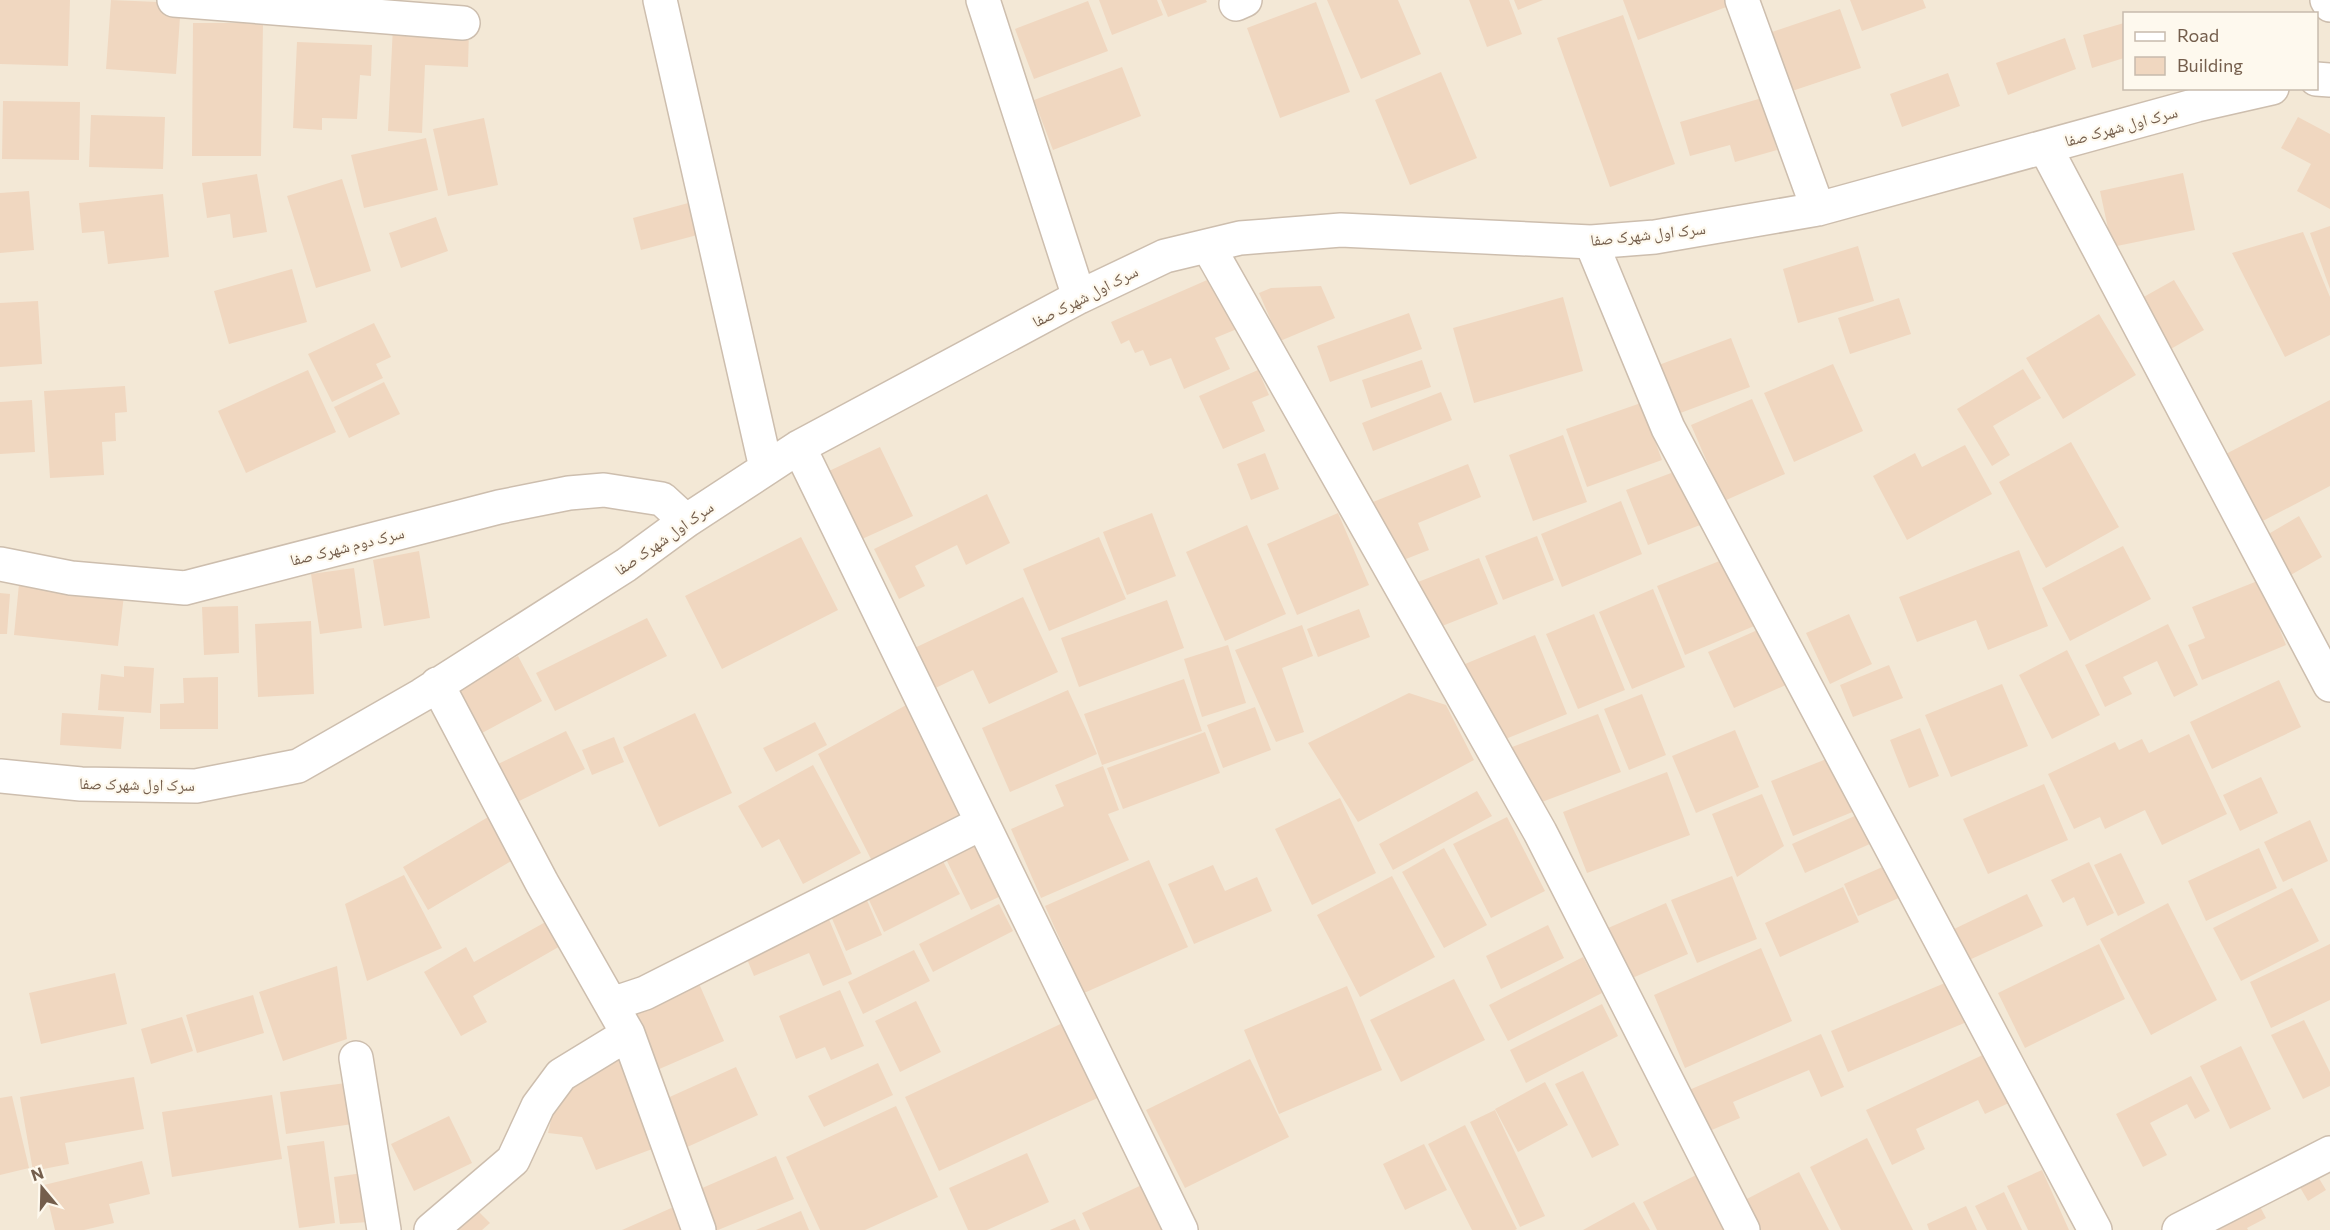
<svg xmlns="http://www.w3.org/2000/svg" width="2330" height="1230" font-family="Commissioner,'Noto Naskh Arabic',sans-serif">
  <rect width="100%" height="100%" fill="#fcf5e7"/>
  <path fill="#f3e8d6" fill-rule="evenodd" d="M0,0H2330V1230H0ZM2124,14H2316V88H2124Z"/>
  <path fill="#f0d7c0" d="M0,0H70L68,66L0,64Z
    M111,0L181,3L176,74L106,69Z
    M1099,0H1157L1163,15L1112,35Z
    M1161,0H1206L1207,2L1168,17Z
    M1327,0H1398L1421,54L1361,79Z
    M1469,0H1509L1522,34L1487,47Z
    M1514,0H1543L1518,10Z
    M1623,0H1727L1729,6L1638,40Z
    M1850,0H1923L1926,8L1862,31Z
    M1088,1L1108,51L1034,79L1015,29Z
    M1316,2L1350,92L1280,118L1247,28Z
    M1840,9L1861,68L1792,91L1772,32Z
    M1623,15L1675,164L1610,187L1557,38Z
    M193,23H263L261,156H192Z
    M2124,23V58L2092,68L2083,35Z
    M393,26L469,30L468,67L425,65L422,133L388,131Z
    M2065,38L2076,69L2008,95L1996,63Z
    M297,42L372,45L371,76L360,75L357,119L322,118V130L293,128Z
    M1122,67L1141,116L1053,150L1034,100Z
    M1441,72L1477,158L1410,185L1375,100Z
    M1948,73L1960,106L1902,127L1890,94Z
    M1762,98L1777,150L1735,162L1730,145L1690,156L1680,122Z
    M3,101L80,102L79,160L2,159Z
    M91,115L165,117L163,169L89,167Z
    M2298,117L2330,134V209L2297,191L2311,164L2281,148Z
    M484,118L498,185L448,196L433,129Z
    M426,138L438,190L364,208L351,155Z
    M2183,173L2195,230L2112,247L2100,191Z
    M257,174L267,232L233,238L230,214L207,218L202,183Z
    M342,179L371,271L316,288L287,196Z
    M29,191L34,250L0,253V193Z
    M163,194L169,257L108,264L104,231L82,233L79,203Z
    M692,202L701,234L641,250L633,218Z
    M436,217L448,251L401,268L389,233Z
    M2330,226V289L2310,233Z
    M2303,232L2330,297V335L2285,357L2232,253Z
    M1858,246L1874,301L1798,323L1783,269Z
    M292,269L307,322L229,344L214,291Z
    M1214,277L1237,329L1215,338L1230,369L1184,389L1171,358L1150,366L1143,350L1135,353L1129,340L1121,344L1111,322Z
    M2174,280L2204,330L2169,350L2140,299Z
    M1321,286L1335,318L1280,341L1259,293L1271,288Z
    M1563,297L1583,371L1474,403L1453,328Z
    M1899,298L1911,334L1850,354L1838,318Z
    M38,301L42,364L0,367V303Z
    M1409,313L1422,349L1330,382L1317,346Z
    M2099,314L2136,375L2063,419L2026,358Z
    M374,323L391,357L376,364L383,378L332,402L308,354Z
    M1731,338L1750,387L1675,415L1656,366Z
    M1422,360L1431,387L1371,408L1362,380Z
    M1833,364L1863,431L1794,462L1764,393Z
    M2023,369L2041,398L1993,426L2010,455L1992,466L1957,409Z
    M308,370L336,432L246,473L218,411Z
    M1258,370L1269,395L1252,402L1265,431L1223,449L1199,396Z
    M384,382L400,414L349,438L334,407Z
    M125,386L127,412L115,413L116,441L102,442L104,475L50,478L44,391Z
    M1441,392L1452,420L1373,451L1362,423Z
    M1752,399L1785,474L1724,501L1691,425Z
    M32,400L35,452L0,454V402Z
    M2330,400V486L2255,525L2220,457Z
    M1641,403L1662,460L1587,487L1566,429Z
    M1563,435L1587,502L1533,521L1509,455Z
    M2071,442L2119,527L2046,568L1999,482Z
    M1965,445L1992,494L1907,540L1873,476L1915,453L1922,467Z
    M880,447L913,516L862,539L829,471Z
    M1265,453L1279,489L1251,500L1237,464Z
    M1468,464L1481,497L1418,523L1429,550L1393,564L1368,504Z
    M1687,467L1708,522L1648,545L1626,490Z
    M987,494L1010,543L966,565L957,545L915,566L925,586L899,599L874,549Z
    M1621,501L1642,554L1562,587L1541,534Z
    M1152,513L1176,576L1127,595L1103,532Z
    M1338,513L1369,585L1297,615L1267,544Z
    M2299,516L2322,557L2289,576L2265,536Z
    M1247,525L1286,614L1225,641L1186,552Z
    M1537,536L1554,580L1503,600L1485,556Z
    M801,537L838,610L722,669L685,596Z
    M1099,537L1126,599L1049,631L1023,569Z
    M2123,546L2151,599L2070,641L2042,588Z
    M2019,550L2048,626L1988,650L1976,620L1917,642L1899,597Z
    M419,551L430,618L384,626L373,560Z
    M1732,556L1759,624L1685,655L1657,586Z
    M1479,558L1498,604L1432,630L1413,584Z
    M354,568L362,628L320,634L311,574Z
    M2260,580L2286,645L2202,680L2188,645L2205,638L2192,607Z
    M19,584L124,595L118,646L14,635Z
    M1653,589L1685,667L1632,689L1599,612Z
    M0,593L10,594L7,634H0Z
    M1023,597L1058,672L989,704L973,670L925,693L906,652Z
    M1167,600L1184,648L1079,687L1061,638Z
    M238,606L239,653L204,655L202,607Z
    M1359,609L1370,637L1318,657L1307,629Z
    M1594,614L1625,690L1578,709L1546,634Z
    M1849,614L1872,664L1830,684L1806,633Z
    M647,618L667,656L555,711L536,673Z
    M311,621L314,694L258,697L255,624Z
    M2168,624L2198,685L2174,697L2157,661L2123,677L2132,694L2105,707L2085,665Z
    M1302,625L1313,656L1282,668L1304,732L1276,742L1235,650Z
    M1762,628L1788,684L1734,708L1708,652Z
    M1535,635L1567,714L1498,742L1465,664Z
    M1228,645L1246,703L1202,717L1184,659Z
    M2067,650L2100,715L2052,739L2019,675Z
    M518,656L542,701L482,733L458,688Z
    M1889,665L1903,698L1853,717L1840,685Z
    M124,666L154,668L151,713L98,710L101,674L124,677Z
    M218,677V729H160V704L184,703L183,678Z
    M1184,679L1202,731L1102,765L1084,714Z
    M2279,680L2301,727L2212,769L2190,722Z
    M2002,684L2028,746L1951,777L1925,715Z
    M1068,690L1097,754L1010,792L982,728Z
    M1409,693L1446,705L1474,760L1358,822L1308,743Z
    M1642,694L1666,755L1629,770L1604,709Z
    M908,704L963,816L872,861L818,754Z
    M1255,707L1271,750L1223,768L1207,725Z
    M62,713L124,717L121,749L60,745Z
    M695,713L732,793L659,827L623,747Z
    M1598,714L1621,772L1534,805L1512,747Z
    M815,722L827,745L776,772L763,748Z
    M1920,728L1939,776L1909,788L1890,740Z
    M1735,730L1759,787L1696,813L1672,756Z
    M566,731L585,769L515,803L496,765Z
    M1205,732L1220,773L1123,809L1107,768Z
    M2189,734L2227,814L2162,845L2145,810L2105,829L2100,817L2074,829L2048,774L2115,742L2119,750L2142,739L2149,753Z
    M614,737L624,762L592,775L582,750Z
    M1834,756L1855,811L1793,836L1771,781Z
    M813,765L861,853L803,884L779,839L762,848L738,806Z
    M1103,766L1119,810L1108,814L1129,860L1041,898L1011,829L1064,806L1055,785Z
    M1667,772L1690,835L1587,873L1563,812Z
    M2261,777L2278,813L2240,831L2223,795Z
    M2044,784L2068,840L1988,874L1963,819Z
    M1477,791L1492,816L1393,870L1379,844Z
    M1762,794L1784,846L1737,877L1712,814Z
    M1340,798L1376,873L1312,905L1275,829Z
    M1868,810L1881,839L1805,873L1792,844Z
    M495,813L520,856L428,910L403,867Z
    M1507,817L1545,891L1491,918L1453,844Z
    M2310,820L2328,861L2283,882L2264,842Z
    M978,843L1003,895L971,910L946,859Z
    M1444,848L1487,925L1444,948L1402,872Z
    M2259,848L2277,888L2206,921L2188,881Z
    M2121,853L2145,903L2118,916L2094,865Z
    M1149,860L1188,947L1084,993L1045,906Z
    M943,861L960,894L884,932L868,898Z
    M1896,861L1910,893L1858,916L1844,884Z
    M2089,862L2114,913L2087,926L2074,897L2063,903L2051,880Z
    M1213,865L1225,891L1257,877L1272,911L1194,944L1168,884Z
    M404,875L442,948L367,981L345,904Z
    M1392,876L1435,957L1360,997L1317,915Z
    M1732,876L1757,939L1697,963L1671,900Z
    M1843,887L1859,922L1780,957L1765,923Z
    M2292,888L2319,941L2241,981L2213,928Z
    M2027,894L2043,926L1967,961L1952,930Z
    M866,898L882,935L846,951L830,914Z
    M1666,903L1688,954L1630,979L1608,928Z
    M2168,903L2217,1000L2151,1035L2100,939Z
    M999,904L1013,931L933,972L919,944Z
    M828,917L852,974L823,986L809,953L754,976L744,952Z
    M549,920L562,945L473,996L487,1022L461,1036L424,972L466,947L474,962Z
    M1548,925L1564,958L1501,989L1486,956Z
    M2099,944L2125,999L2025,1048L1998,993Z
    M2330,944V1000L2271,1028L2250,982Z
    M1761,948L1792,1021L1685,1068L1654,995Z
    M914,950L930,981L863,1014L848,982Z
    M1583,957L1602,993L1508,1041L1489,1005Z
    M337,966L347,1039L283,1061L259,992Z
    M115,973L127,1024L41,1044L29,993Z
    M697,979L724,1041L657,1070L632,1014Z
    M1454,979L1485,1040L1401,1082L1370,1020Z
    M1952,980L1969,1021L1848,1072L1831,1031Z
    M1347,986L1382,1070L1279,1114L1244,1030Z
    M840,990L864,1046L831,1060L825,1047L796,1059L779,1016Z
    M253,995L264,1033L197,1053L186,1015Z
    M916,1001L941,1052L900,1072L875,1021Z
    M1602,1004L1618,1036L1526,1083L1510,1050Z
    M182,1017L193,1051L151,1064L141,1029Z
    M1069,1020L1104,1095L939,1171L905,1097Z
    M2304,1020L2330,1072V1086L2303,1099L2271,1035Z
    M1821,1034L1844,1087L1821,1097L1809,1070L1733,1102L1740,1118L1707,1132L1689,1090Z
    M2241,1046L2271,1109L2230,1129L2200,1066Z
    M1989,1052L2011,1102L1985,1114L1978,1100L1916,1129L1925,1149L1892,1165L1866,1110Z
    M621,1057L655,1148L596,1170L582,1137L548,1133L556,1099Z
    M1250,1059L1289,1137L1185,1188L1146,1110Z
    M878,1063L893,1095L824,1127L808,1096Z
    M736,1067L758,1115L685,1148L663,1100Z
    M1583,1071L1619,1145L1592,1158L1555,1084Z
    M2191,1076L2210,1111L2195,1119L2187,1104L2150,1123L2167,1155L2143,1167L2116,1114Z
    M134,1077L144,1129L65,1143L69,1164L33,1171L20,1097Z
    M353,1082L359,1123L286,1134L280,1092Z
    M1545,1082L1568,1125L1518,1152L1495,1109Z
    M272,1095L282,1159L172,1177L162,1112Z
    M12,1096L29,1168L0,1175V1098Z
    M896,1106L938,1197L865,1230H820L786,1157Z
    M1495,1110L1545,1216L1520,1227L1470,1122Z
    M449,1116L472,1163L414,1191L391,1144Z
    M1465,1125L1517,1229L1515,1230H1472L1428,1144Z
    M1867,1138L1913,1230H1841L1810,1167Z
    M324,1141L335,1223L299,1228L287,1146Z
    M1424,1144L1447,1190L1405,1210L1383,1164Z
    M1027,1153L1049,1202L987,1230H968L949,1188Z
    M776,1156L794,1199L718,1230H709L693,1192Z
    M142,1161L150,1194L109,1204L114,1223L84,1230H55L44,1185Z
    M2311,1165L2326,1190L2308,1201L2294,1177Z
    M2042,1170L2069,1230H2028L2007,1186Z
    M1799,1172L1829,1230H1755L1741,1202Z
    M363,1173L368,1222L340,1224L334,1177Z
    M1700,1173L1729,1230H1657L1643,1202Z
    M1146,1183L1166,1230H1090L1082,1213Z
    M2004,1192L2022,1230H1987L1975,1206Z
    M2254,1195L2266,1218L2247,1228L2248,1230H2186Z
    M1634,1202L1650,1230H1583Z
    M678,1205L689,1230H622Z
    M1966,1206L1977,1230H1929L1927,1224Z
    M474,1207L490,1223L482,1230H450Z
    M801,1211L809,1230H756Z
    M1075,1219L1080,1230H1050Z"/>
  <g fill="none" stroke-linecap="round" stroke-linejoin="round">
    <g stroke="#cdbeae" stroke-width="36">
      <path id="minor" d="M174,0L463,23
        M660,0L766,468
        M983,0L1079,297
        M1742,0L1818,209
        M2327,0L2330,5
        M1236,4L1245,0
        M2316,79L2330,80
        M2045,147L2330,685
        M1591,242L1668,428L2095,1230
        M1208,246L1540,832L1743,1230
        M799,447L1181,1230
        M0,564L71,578L185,588L499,507L569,493L604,490L662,499L686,521
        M437,684L542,883L628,1034L699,1230
        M0,776L81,784L196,786L298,766L422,695L626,565L686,521L799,447L1079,297L1165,256L1240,238L1341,230L1591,242L1655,237L1818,209L2197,105L2272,88
        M612,1004L645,993L982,823
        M356,1058L384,1230
        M431,1230L513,1160L538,1106L561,1075L628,1034
        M2179,1230L2330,1153"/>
    </g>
    <use href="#minor" stroke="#fff" stroke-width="33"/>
  </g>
  <g text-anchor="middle" stroke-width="4.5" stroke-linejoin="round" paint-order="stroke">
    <g font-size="16" fill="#745e4c" stroke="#fef9ee">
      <text transform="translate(2121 126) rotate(-15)" y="6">سرک اول شهرک صفا</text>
      <text transform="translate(1648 234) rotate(-6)" y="6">سرک اول شهرک صفا</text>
      <text transform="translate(1085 296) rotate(-27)" y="6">سرک اول شهرک صفا</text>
      <text transform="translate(664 538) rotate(-35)" y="6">سرک اول شهرک صفا</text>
      <text transform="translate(347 546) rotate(-14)" y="6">سرک دوم شهرک صفا</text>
      <text transform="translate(137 784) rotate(1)" y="6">سرک اول شهرک صفا</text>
    </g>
  </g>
  <rect x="2123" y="12" width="195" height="78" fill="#fef9ee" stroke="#c7bbad" stroke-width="1.5"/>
  <rect x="2135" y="32" width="30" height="9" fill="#ffffff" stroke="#c7bbad" stroke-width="1.5"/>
  <text x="2177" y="42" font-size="18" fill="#745e4c">Road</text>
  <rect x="2135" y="57" width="30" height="18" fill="#f0d7c0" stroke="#c7bbad" stroke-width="1.5"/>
  <text x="2177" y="72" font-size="18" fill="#745e4c">Building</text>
  <g transform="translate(42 1188) rotate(341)" stroke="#fef9ee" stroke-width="4.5" paint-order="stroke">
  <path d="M0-4.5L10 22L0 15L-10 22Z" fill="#745e4c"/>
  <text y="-9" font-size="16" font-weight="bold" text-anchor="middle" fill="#745e4c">N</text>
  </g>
</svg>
